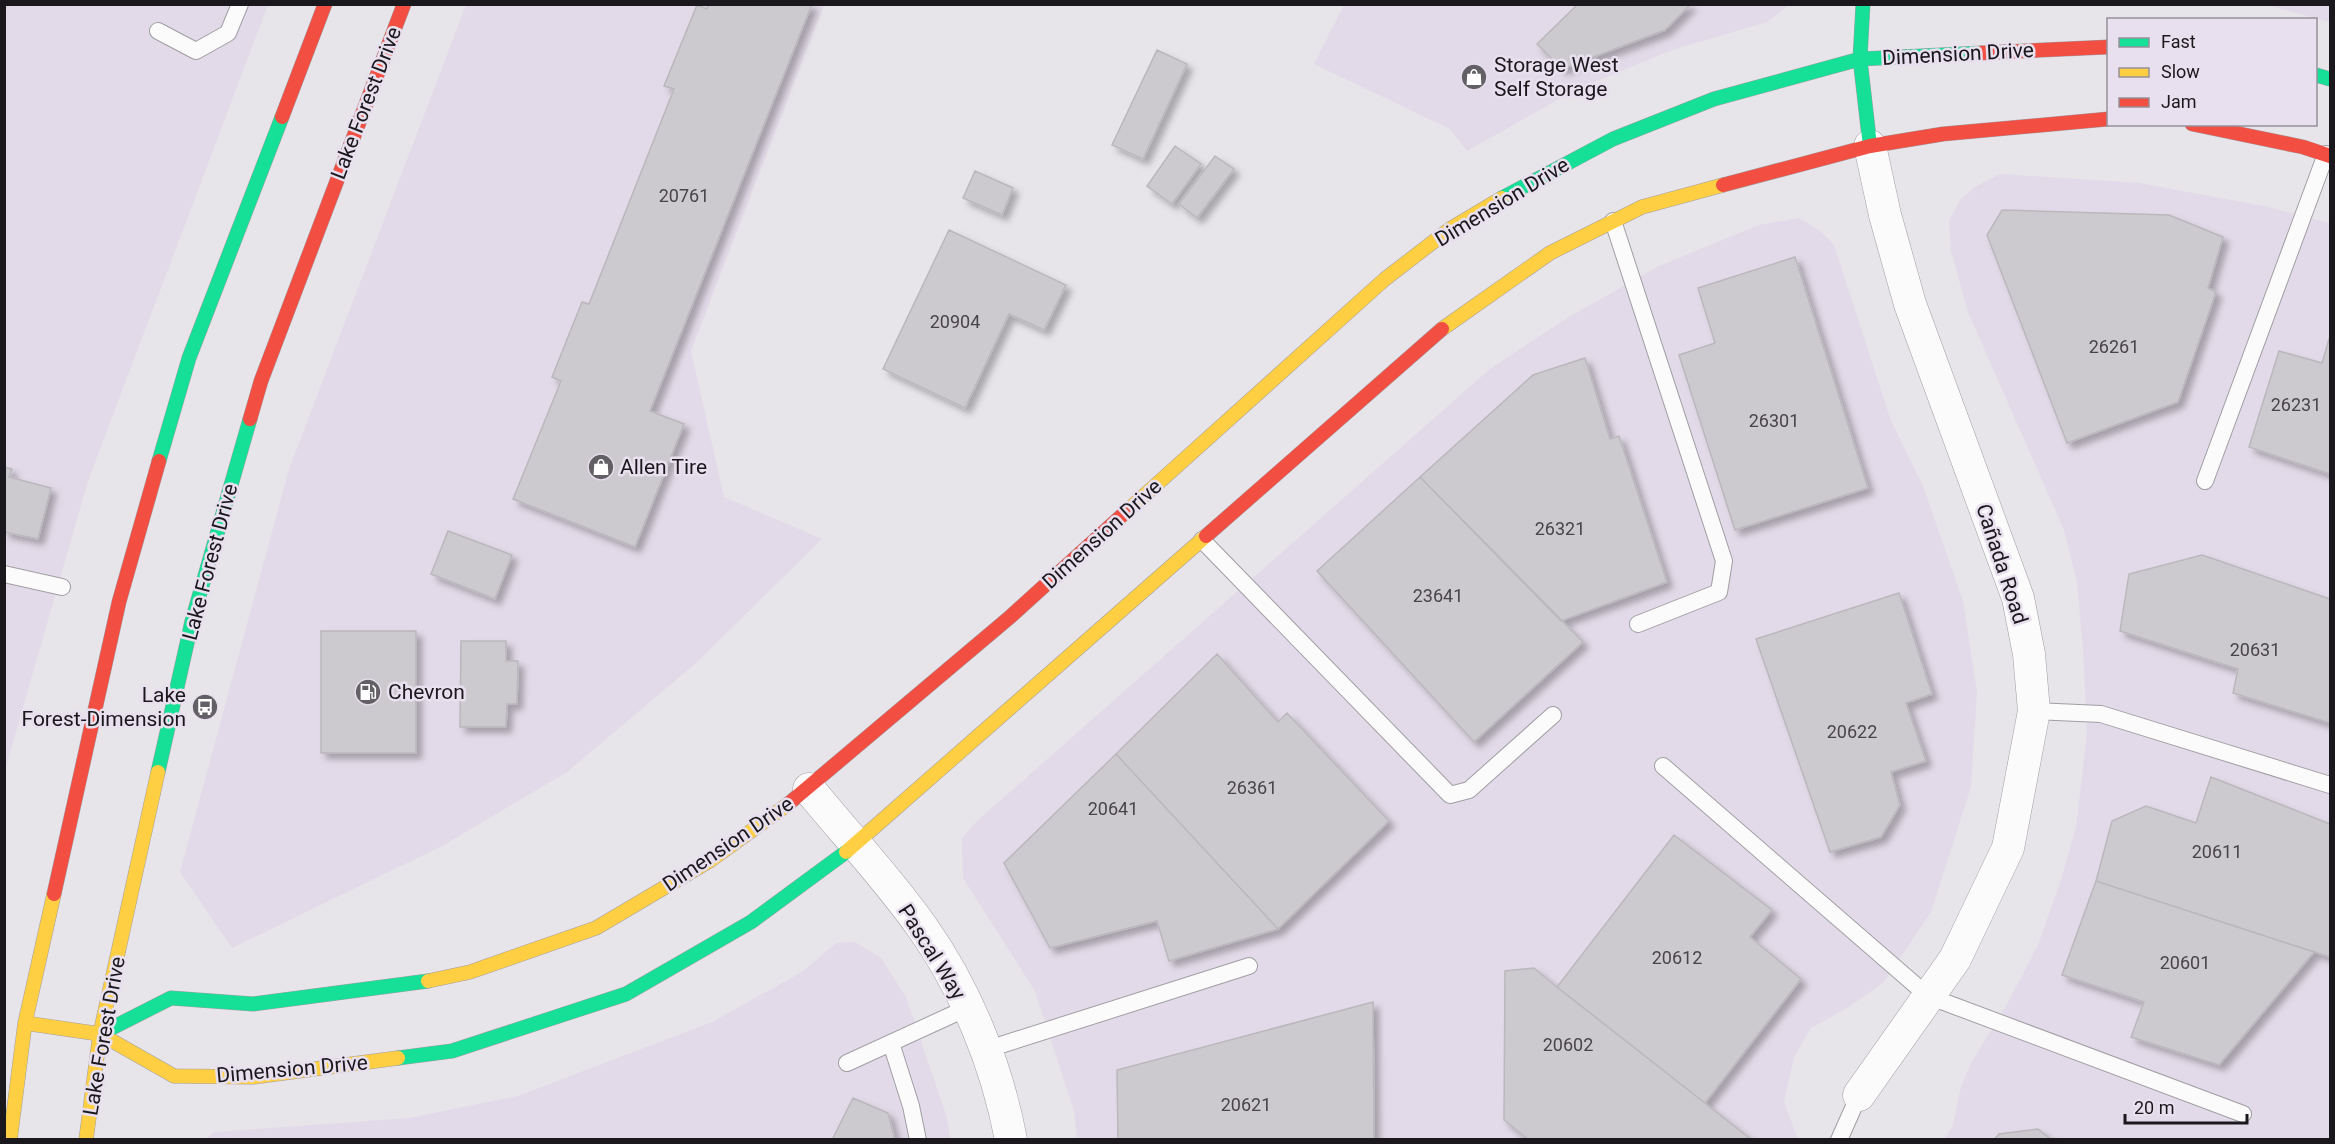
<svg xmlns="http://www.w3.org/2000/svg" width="2335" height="1144" font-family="Roboto,sans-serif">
  <defs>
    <filter id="shadow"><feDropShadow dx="5.5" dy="5.5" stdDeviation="3" flood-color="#0004"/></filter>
  </defs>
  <rect width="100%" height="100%" fill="#e7e4ea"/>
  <path fill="#e2dae8" d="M5,5H268L88,481L5,770Z
    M466,5H824L691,351L724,497L822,539L696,663L567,772L444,845L232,948L180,872L289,469Z
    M1344,5H1789L1767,22L1672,50L1575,90L1467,151L1450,129L1314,64Z
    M2266,5H2330V22Z
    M2000,174L2139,183L2264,206L2330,223V1139L1944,1140L1953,1125L1961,1087L1971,1063L2006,1006L2038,945L2061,880L2076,827L2087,734L2083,649L2077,582L2064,530L1968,312L1951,251L1949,221L1960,200L1975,187Z
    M1799,218L1819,230L1834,245L1891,421L1923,486L1963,601L1977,692L1971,787L1931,912L1883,983L1847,1008L1811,1028L1794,1057L1784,1102L1798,1139H1077L1074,1111L1035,991L963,878L962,838L977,821L1490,369L1569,317L1659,266L1759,225Z
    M855,942L881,958L906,997L947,1118L950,1139L204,1140L214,1132L409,1118L518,1096L712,1022L802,972L836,943Z"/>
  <path fill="#cdcacf" stroke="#bab7bd" stroke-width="1.5" filter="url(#shadow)" d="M708,4H812L650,411L684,424L635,547L513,499L561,381L552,377L582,302L589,304L674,89L664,86L697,5L707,9Z
    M1578,4H1691L1665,30L1562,69L1537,44Z
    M1157,50L1187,64L1143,159L1112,145Z
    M1175,146L1201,164L1172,204L1147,186Z
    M1215,156L1234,169L1197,218L1179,204Z
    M975,171L1013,188L1002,215L963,198Z
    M2002,210L2169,215L2223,237L2208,288L2216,292L2178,402L2067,443L1987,235Z
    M949,230L1066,285L1044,330L1009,314L965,408L883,369Z
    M1795,257L1868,488L1735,530L1679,355L1715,343L1698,288Z
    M2330,336V474L2249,447L2279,351L2322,363Z
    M1585,358L1610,439L1619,436L1667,582L1561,621L1420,477L1533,375Z
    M4,467L12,469L9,477L51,488L38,539L4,532Z
    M1420,477L1583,642L1474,742L1317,571Z
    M448,531L512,555L495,599L431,574Z
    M2202,555L2330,599V723L2233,693L2238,669L2120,631L2129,574Z
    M1899,593L1932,694L1906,703L1926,761L1891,772L1900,805L1881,837L1830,852L1756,639Z
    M321,631H416V753H321Z
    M461,641H506V661H518L517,704H507L506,727H460Z
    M1217,654L1278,722L1287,713L1389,821L1278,929L1116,754Z
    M1116,754L1278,929L1169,961L1157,921L1050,948L1004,863Z
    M2211,777L2330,824V957L2096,881L2112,821L2146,806L2196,823Z
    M1674,835L1772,910L1750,937L1801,979L1705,1103L1557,987Z
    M2096,881L2314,952L2219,1065L2131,1037L2144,1002L2062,975Z
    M1534,968L1557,987L1752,1140H1529L1504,1120L1505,971Z
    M1373,1002L1374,1140H1118L1117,1070Z
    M853,1098L888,1113L895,1140H832Z
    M2038,1129L2052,1140H1994L1999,1134Z"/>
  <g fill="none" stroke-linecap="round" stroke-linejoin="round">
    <g stroke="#a19ea3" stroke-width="18">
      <path id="lane" d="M158,31L196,51L228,33L240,4
        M1613,221L1724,561L1719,592L1638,624
        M2205,481L2326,154
        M1202,540L1450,795L1469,790L1553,715
        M4,574L62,587
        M2034,711L2101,714L2330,785
        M1663,766L1928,996L2243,1114
        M891,1043L911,1106L918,1140
        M985,1050L1249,966
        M847,1063L967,1008
        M1839,1140L1859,1095"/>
    </g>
    <g stroke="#a19ea3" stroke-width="33">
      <path id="street" d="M809,789C846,834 888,879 922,927C966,989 997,1065 1011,1140
        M1859,1095L1955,959L2008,848L2034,711L2029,654L2018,598L1910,304L1885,215L1870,146"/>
    </g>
    <g stroke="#a19ea3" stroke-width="15">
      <path id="fast" d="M1863,4L1860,59L1870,146
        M2316,75L2330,79
        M1502,198L1613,139L1714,99L1860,59L1981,53
        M159,461L189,358L282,117
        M158,772L192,621L250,419
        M100,1034L171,998L253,1004L428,981
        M398,1058L452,1051L626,994L751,922L846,852"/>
    </g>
    <g stroke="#a19ea3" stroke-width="15">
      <path id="slow" d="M1442,329L1550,253L1642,207L1723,185
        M1128,510L1385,279L1450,229L1502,198
        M846,852L1206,536
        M428,981L470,972L596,928L711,860L787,805
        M25,1023L100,1034L174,1076L253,1077L398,1058
        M10,1140L25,1023L54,894
        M86,1140L100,1034L158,772"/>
    </g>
    <g stroke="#a19ea3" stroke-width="15">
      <path id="jam" d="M1981,53L2108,47
        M282,117L325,4
        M2192,124L2303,147L2330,156
        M1723,185L1870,146L1943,134L2108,119
        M250,419L261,381L404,4
        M1206,536L1442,329
        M787,805L1010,617L1128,510
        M54,894L119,602L159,461"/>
    </g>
    <use href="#lane" stroke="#fbfbfc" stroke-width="16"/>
    <use href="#street" stroke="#fbfbfc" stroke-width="32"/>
    <use href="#fast" stroke="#16e098" stroke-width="14"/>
    <use href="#slow" stroke="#ffcf43" stroke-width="14"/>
    <use href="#jam" stroke="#f24e42" stroke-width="14"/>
  </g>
  <defs>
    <g id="shop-disc" transform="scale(1.35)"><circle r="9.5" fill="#625f65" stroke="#e8e0ee"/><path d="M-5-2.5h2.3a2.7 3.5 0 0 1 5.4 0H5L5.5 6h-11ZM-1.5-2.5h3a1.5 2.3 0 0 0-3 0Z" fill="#fff"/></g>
    <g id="fuel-disc" transform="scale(1.35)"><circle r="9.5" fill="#625f65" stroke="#e8e0ee"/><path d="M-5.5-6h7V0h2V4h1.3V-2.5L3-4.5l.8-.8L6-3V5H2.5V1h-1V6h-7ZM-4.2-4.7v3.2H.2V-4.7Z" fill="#fff"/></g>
    <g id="bus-disc" transform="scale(1.35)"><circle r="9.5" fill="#625f65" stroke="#e8e0ee"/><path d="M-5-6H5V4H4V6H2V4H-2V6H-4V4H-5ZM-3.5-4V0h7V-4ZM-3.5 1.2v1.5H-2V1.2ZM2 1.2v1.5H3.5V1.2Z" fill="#fff"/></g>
  </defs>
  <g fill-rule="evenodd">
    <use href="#shop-disc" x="1474" y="77"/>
    <use href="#shop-disc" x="601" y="467"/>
    <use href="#fuel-disc" x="368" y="692"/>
    <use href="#bus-disc" x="205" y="707"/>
  </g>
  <g text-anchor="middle" stroke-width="5" stroke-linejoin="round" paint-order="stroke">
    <g font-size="18" fill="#48444a">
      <text x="684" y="202">20761</text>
      <text x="955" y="328">20904</text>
      <text x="2114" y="353">26261</text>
      <text x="2296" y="411">26231</text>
      <text x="1774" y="427">26301</text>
      <text x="1560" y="535">26321</text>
      <text x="1438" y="602">23641</text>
      <text x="2255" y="656">20631</text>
      <text x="1852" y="738">20622</text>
      <text x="1252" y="794">26361</text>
      <text x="1113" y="815">20641</text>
      <text x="2217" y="858">20611</text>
      <text x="1677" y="964">20612</text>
      <text x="2185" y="969">20601</text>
      <text x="1568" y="1051">20602</text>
      <text x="1246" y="1111">20621</text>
    </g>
    <g font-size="21" fill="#1b181d" stroke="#e8e0ee">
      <text transform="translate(1958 54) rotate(-3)" y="7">Dimension Drive</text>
      <text transform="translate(366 103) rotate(-69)" y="7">Lake Forest Drive</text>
      <text transform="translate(1502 202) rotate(-31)" y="7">Dimension Drive</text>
      <text transform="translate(1102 534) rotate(-42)" y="7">Dimension Drive</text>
      <text transform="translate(210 562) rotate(-75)" y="7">Lake Forest Drive</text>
      <text transform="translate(2002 564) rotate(72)" y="7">Cañada Road</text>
      <text transform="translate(728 844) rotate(-34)" y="7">Dimension Drive</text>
      <text transform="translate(932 952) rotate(58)" y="7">Pascal Way</text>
      <text transform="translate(104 1036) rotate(-80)" y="7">Lake Forest Drive</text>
      <text transform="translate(292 1069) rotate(-5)" y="7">Dimension Drive</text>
    </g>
    <g font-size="21" fill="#1b181d" stroke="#e8e0ee" text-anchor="start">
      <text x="1494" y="72">Storage West<tspan x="1494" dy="24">Self Storage</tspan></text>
      <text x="620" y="474">Allen Tire</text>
      <text x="388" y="699">Chevron</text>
      <text x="186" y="702" text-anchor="end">Lake<tspan x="186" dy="24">Forest-Dimension</tspan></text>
    </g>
  </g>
  <rect width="2335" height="1144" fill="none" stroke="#1b181d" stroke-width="12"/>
  <rect x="2107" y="18" width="210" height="108" fill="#e8e0ee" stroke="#96909a" stroke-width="1.5"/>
  <rect x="2119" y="38" width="30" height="9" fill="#16e098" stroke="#96909a" stroke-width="1.5"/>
  <text x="2161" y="48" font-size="18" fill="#1b181d">Fast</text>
  <rect x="2119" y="68" width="30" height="9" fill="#ffcf43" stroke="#96909a" stroke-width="1.5"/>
  <text x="2161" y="78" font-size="18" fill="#1b181d">Slow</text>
  <rect x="2119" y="98" width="30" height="9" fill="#f24e42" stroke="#96909a" stroke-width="1.5"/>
  <text x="2161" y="108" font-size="18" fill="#1b181d">Jam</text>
  <path d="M2125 1114v9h122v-9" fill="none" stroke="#1b181d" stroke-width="3"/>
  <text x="2134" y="1114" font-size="18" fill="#1b181d" stroke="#e8e0ee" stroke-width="4.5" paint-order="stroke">20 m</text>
</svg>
